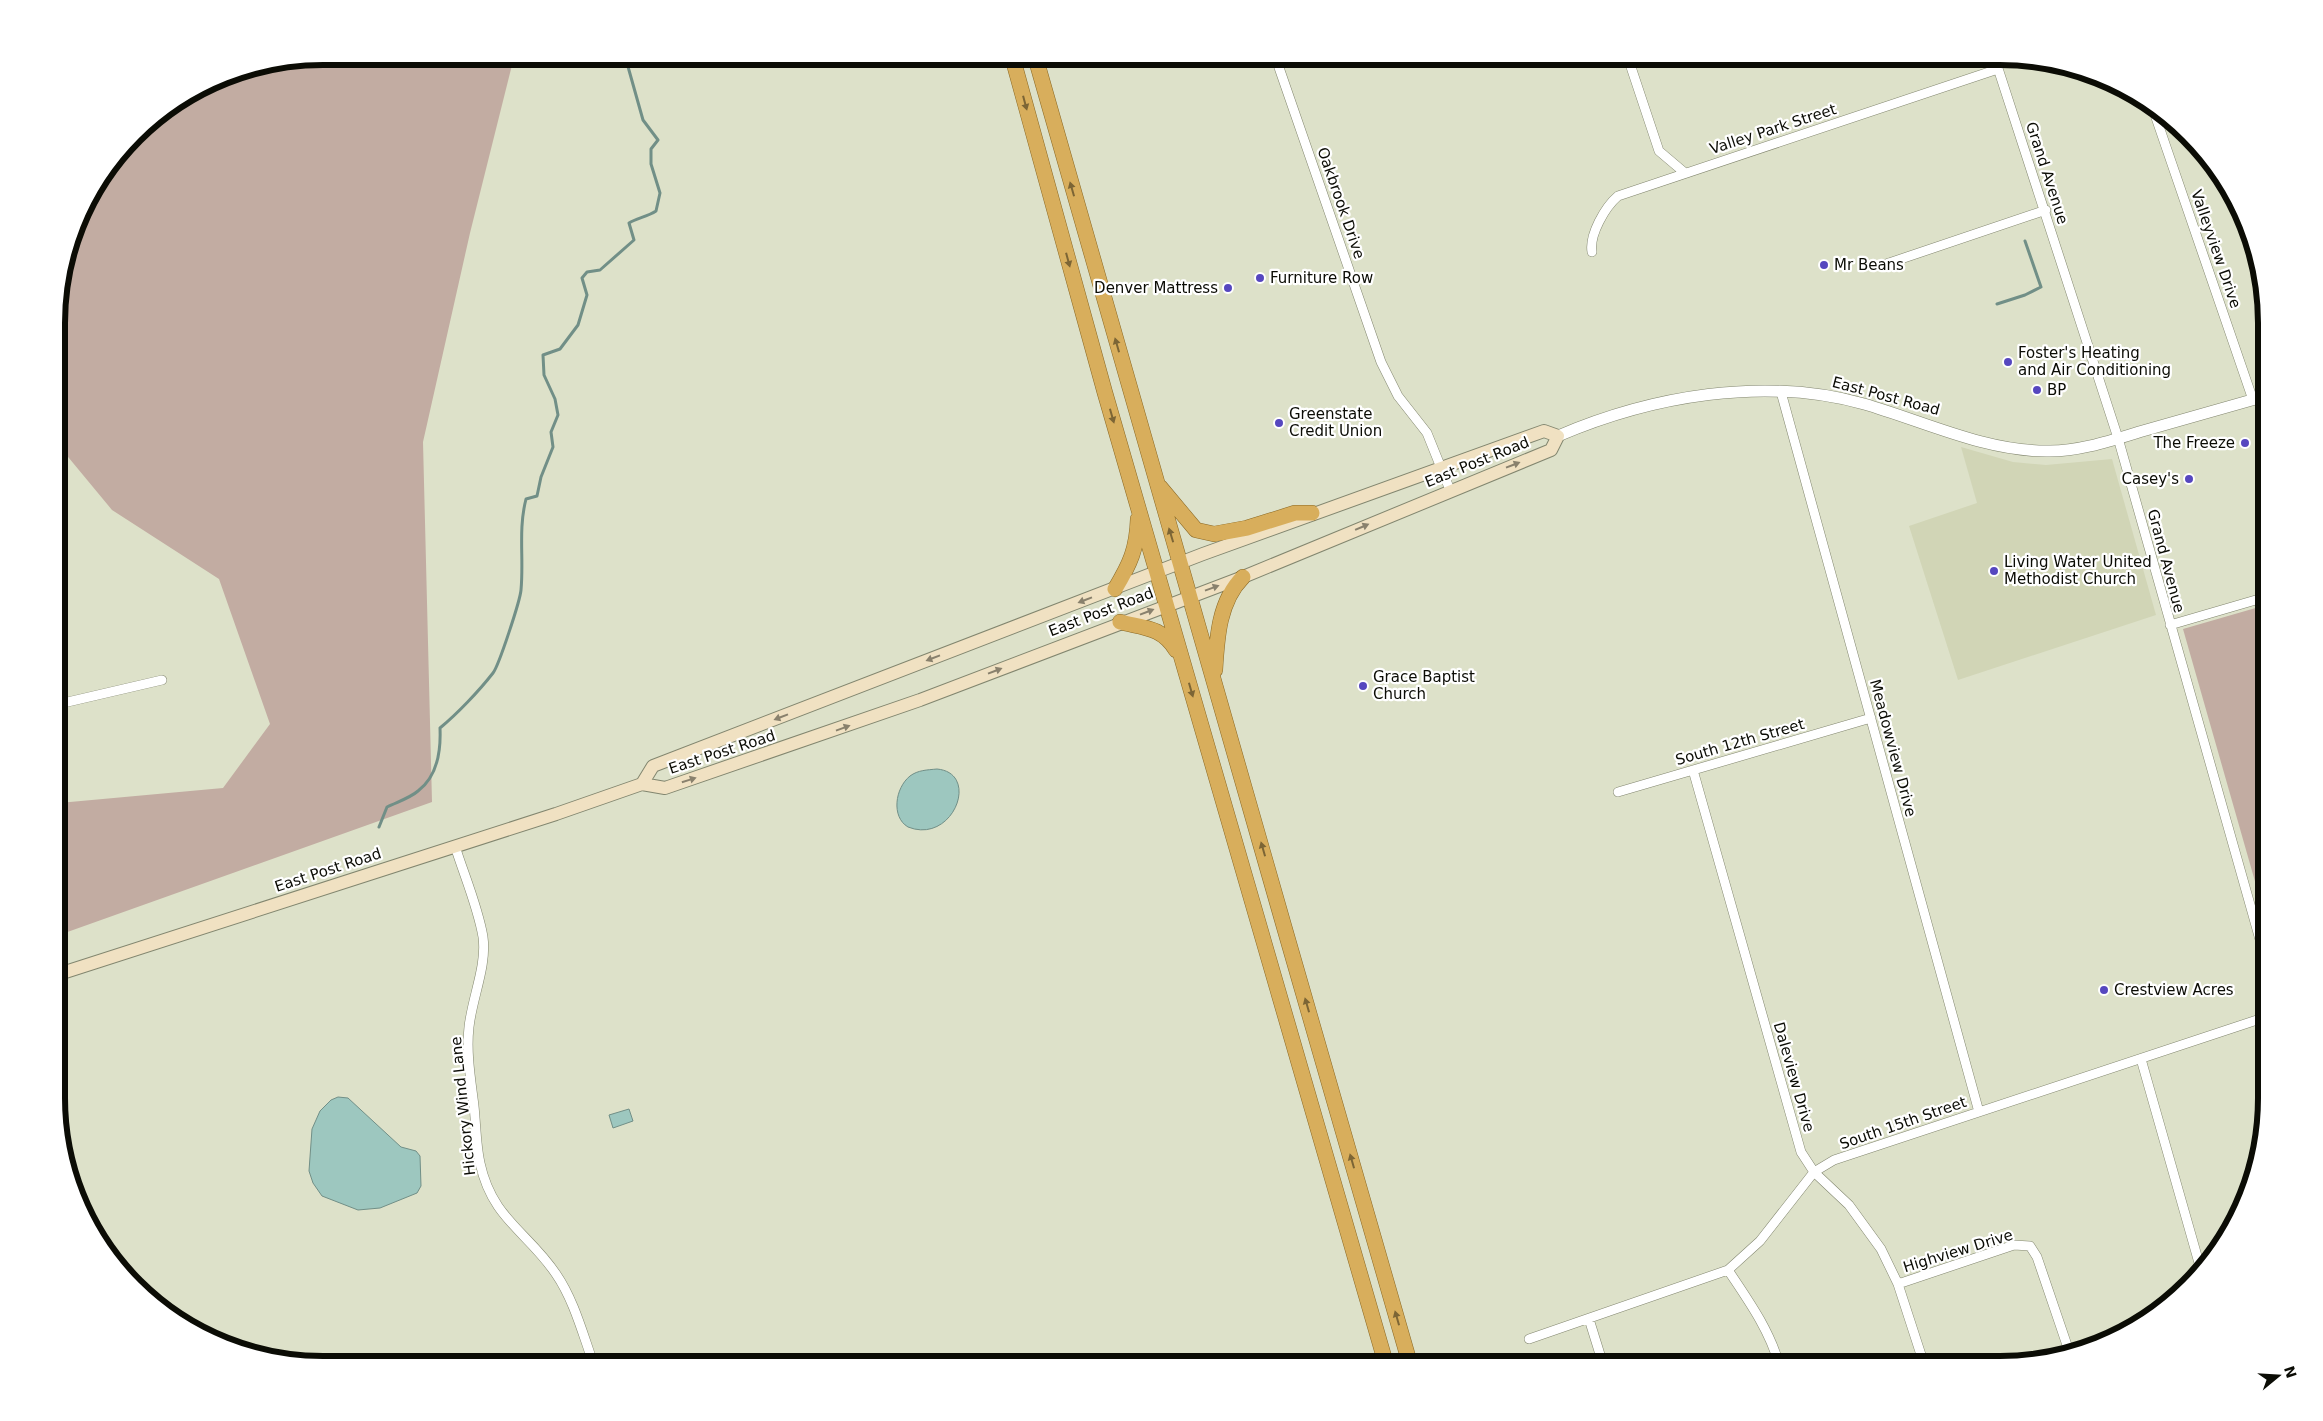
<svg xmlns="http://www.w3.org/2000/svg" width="2323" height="1421" font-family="'DejaVu Sans',sans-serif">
  <rect width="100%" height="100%" fill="#dde1c9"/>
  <path fill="#d1d5b6" d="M1961,447L2013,462L2046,465L2112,459L2156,615L1958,680L1909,526L1977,503Z"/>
  <path fill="#c2aca2" d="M323,56H516L513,61L470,233L423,442L432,802L59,935V803L223,788L270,724L219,579L112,510L59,446V289L84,205L147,123L221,76Z
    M2266,605V920L2183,629Z"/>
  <path fill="#9dc7bf" stroke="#718f87" d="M937,769C981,773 953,845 908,827C891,817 895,788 910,776C918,770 927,770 937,769Z
    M338,1097L348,1098L401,1147L416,1151L420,1156L421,1186L417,1193L380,1208L358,1210L322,1196L313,1183L309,1171L312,1129L320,1111L331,1100Z
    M629,1109L633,1121L613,1128L609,1115Z"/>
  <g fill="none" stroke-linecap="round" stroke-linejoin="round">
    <path stroke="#718f87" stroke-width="3" d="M1997,304L2025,295L2041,287L2025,241
      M379,827L387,807C397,802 410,798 418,791C438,776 441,751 440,728C457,714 479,691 493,673C499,665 520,601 521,590C524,558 518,530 526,499L537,496L541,477L553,447L551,432L558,415L555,399L544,375L543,355L560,349L578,325L587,295L582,278L587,272L600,270L634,240L629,223C637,218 647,217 656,211L660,193L651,164V149L658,140L643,120L625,56"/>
    <g stroke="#82866f" stroke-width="10">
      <path id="minor" d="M1275,56L1381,362L1398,396L1427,433L1450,490
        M1634,56L1628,58L1659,151L1685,173
        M1994,56L2118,438L2266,961
        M2152,106L2253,400
        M1592,252C1589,235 1605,207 1618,196L1998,69
        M1886,264L2046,210
        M1781,392L1979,1112
        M2170,625L2266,597
        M59,704L162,680
        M1693,770L1801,1152L1814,1172L1849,1205L1881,1249L1898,1284L1924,1364
        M1618,792L1871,718
        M455,846C464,875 478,907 483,937C487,966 472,998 469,1027C466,1053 471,1081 474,1106C476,1125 476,1145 480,1163C492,1219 528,1232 556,1274C574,1300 583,1335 594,1365
        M2141,1059L2201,1270
        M1728,1270C1748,1300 1769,1329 1779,1364
        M1898,1284L2014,1245L2030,1246L2037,1257L2070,1354
        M1589,1319L1603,1364
        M1529,1339L1728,1270L1760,1241L1814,1172L1834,1160L2266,1017"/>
    </g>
    <g stroke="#82866f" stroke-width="12">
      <path id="tertiary" d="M1558,436C1651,396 1764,376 1864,404C1923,421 1984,451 2046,451C2077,452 2110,441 2139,432C2181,420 2224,408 2266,396"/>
    </g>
    <g stroke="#82866f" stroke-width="14">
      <path id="secondary" d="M59,974L556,814L642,784L665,788L920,700L1243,577L1551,450L1558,436L1544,431L1203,554L653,766L642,784"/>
    </g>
    <g stroke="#8a6824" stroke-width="16">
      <path id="trunk" d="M1012,56L1105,393L1386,1364
        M1035,56C1158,493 1285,928 1410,1364
        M1160,487L1196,530L1214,534L1247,528L1295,513H1312
        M1115,589C1130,564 1137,549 1138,519
        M1120,622C1144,628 1162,627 1176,650
        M1215,670C1217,637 1219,601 1243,577"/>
    </g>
    <use href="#minor" stroke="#fff" stroke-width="9"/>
    <use href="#tertiary" stroke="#fff" stroke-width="11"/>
    <use href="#secondary" stroke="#f0e1c2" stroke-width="12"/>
    <use href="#trunk" stroke="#d8ae5c" stroke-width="15"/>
  </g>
  <defs><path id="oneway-solid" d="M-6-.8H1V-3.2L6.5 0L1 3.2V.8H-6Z" transform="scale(1.25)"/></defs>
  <g fill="#7c6535">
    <use href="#oneway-solid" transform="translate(1025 103) rotate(75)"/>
    <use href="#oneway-solid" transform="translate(1072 189) rotate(-106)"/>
    <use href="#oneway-solid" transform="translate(1068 260) rotate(75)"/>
    <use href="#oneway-solid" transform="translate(1117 345) rotate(-106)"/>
    <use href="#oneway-solid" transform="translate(1112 416) rotate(74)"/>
    <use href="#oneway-solid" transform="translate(1171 535) rotate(-107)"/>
    <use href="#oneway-solid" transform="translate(1191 690) rotate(74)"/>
    <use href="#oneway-solid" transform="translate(1263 849) rotate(-106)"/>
    <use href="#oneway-solid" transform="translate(1307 1005) rotate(-106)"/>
    <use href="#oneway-solid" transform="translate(1352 1161) rotate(-106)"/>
    <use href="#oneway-solid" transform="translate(1397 1318) rotate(-106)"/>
  </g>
  <g fill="#89816d">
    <use href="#oneway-solid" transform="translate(1513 465) rotate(-21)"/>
    <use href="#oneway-solid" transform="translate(1362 527) rotate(-23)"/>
    <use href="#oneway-solid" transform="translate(1212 588) rotate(-20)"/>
    <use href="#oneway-solid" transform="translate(1085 600) rotate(159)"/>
    <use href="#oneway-solid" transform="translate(1147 612) rotate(-21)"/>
    <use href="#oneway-solid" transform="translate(933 658) rotate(159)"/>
    <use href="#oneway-solid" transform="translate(995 671) rotate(-21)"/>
    <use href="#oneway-solid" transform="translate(781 717) rotate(159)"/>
    <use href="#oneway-solid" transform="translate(843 728) rotate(-20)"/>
    <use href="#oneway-solid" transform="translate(689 780) rotate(-18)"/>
  </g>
  <g fill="#5647bf" stroke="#fff" stroke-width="2">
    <circle cx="1824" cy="265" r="5"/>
    <circle cx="1260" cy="278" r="5"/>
    <circle cx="1228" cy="288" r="5"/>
    <circle cx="2008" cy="362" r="5"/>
    <circle cx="2037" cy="390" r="5"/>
    <circle cx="1279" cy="423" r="5"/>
    <circle cx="2245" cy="443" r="5"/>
    <circle cx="2189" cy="479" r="5"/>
    <circle cx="1994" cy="571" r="5"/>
    <circle cx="1363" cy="686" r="5"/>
    <circle cx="2104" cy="990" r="5"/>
  </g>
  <g text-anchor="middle" stroke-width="4.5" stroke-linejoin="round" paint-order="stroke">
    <g font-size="15" fill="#0b0c05" stroke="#fff">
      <text transform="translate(1773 129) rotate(-18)" y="5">Valley Park Street</text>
      <text transform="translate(2047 173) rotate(72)" y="5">Grand Avenue</text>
      <text transform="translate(1341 203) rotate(71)" y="5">Oakbrook Drive</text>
      <text transform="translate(2216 249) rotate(71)" y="5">Valleyview Drive</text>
      <text transform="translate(1886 396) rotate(15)" y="5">East Post Road</text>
      <text transform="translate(1477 462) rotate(-22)" y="5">East Post Road</text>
      <text transform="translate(2166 561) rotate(75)" y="5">Grand Avenue</text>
      <text transform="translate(1101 612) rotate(-21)" y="5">East Post Road</text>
      <text transform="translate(1740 742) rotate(-16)" y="5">South 12th Street</text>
      <text transform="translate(1893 748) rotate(75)" y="5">Meadowview Drive</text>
      <text transform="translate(722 752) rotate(-18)" y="5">East Post Road</text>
      <text transform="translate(328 870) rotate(-18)" y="5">East Post Road</text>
      <text transform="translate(1794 1077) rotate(74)" y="5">Daleview Drive</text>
      <text transform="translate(463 1106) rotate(-96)" y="5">Hickory Wind Lane</text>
      <text transform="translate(1903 1123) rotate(-19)" y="5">South 15th Street</text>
      <text transform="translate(1958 1251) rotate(-17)" y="5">Highview Drive</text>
    </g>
    <g font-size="15" fill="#0b0c05" stroke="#fff" text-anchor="start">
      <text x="1834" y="270">Mr Beans</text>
      <text x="1270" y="283">Furniture Row</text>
      <text x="1218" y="293" text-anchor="end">Denver Mattress</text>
      <text x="2018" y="358">Foster's Heating<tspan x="2018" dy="17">and Air Conditioning</tspan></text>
      <text x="2047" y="395">BP</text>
      <text x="1289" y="419">Greenstate<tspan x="1289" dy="17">Credit Union</tspan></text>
      <text x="2235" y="448" text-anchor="end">The Freeze</text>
      <text x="2179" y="484" text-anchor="end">Casey's</text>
      <text x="2004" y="567">Living Water United<tspan x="2004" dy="17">Methodist Church</tspan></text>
      <text x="1373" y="682">Grace Baptist<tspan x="1373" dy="17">Church</tspan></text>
      <text x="2114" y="995">Crestview Acres</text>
    </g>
  </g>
  <path d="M0 0H2323V1421H0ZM323 65H2000A258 258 0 0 1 2258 323V1098A258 258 0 0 1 2000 1356H323A258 258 0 0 1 65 1098V323A258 258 0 0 1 323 65Z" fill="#fff" fill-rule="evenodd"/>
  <path fill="none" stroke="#0b0c05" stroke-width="6" d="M323 65H2000A258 258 0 0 1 2258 323V1098A258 258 0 0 1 2000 1356H323A258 258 0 0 1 65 1098V323A258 258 0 0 1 323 65Z"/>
  <g transform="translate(2278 1376) rotate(72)" stroke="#ffffff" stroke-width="4" paint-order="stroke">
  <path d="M0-4L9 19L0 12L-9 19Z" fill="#0b0c05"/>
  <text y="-8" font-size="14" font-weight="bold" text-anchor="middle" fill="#0b0c05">N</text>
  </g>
</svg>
